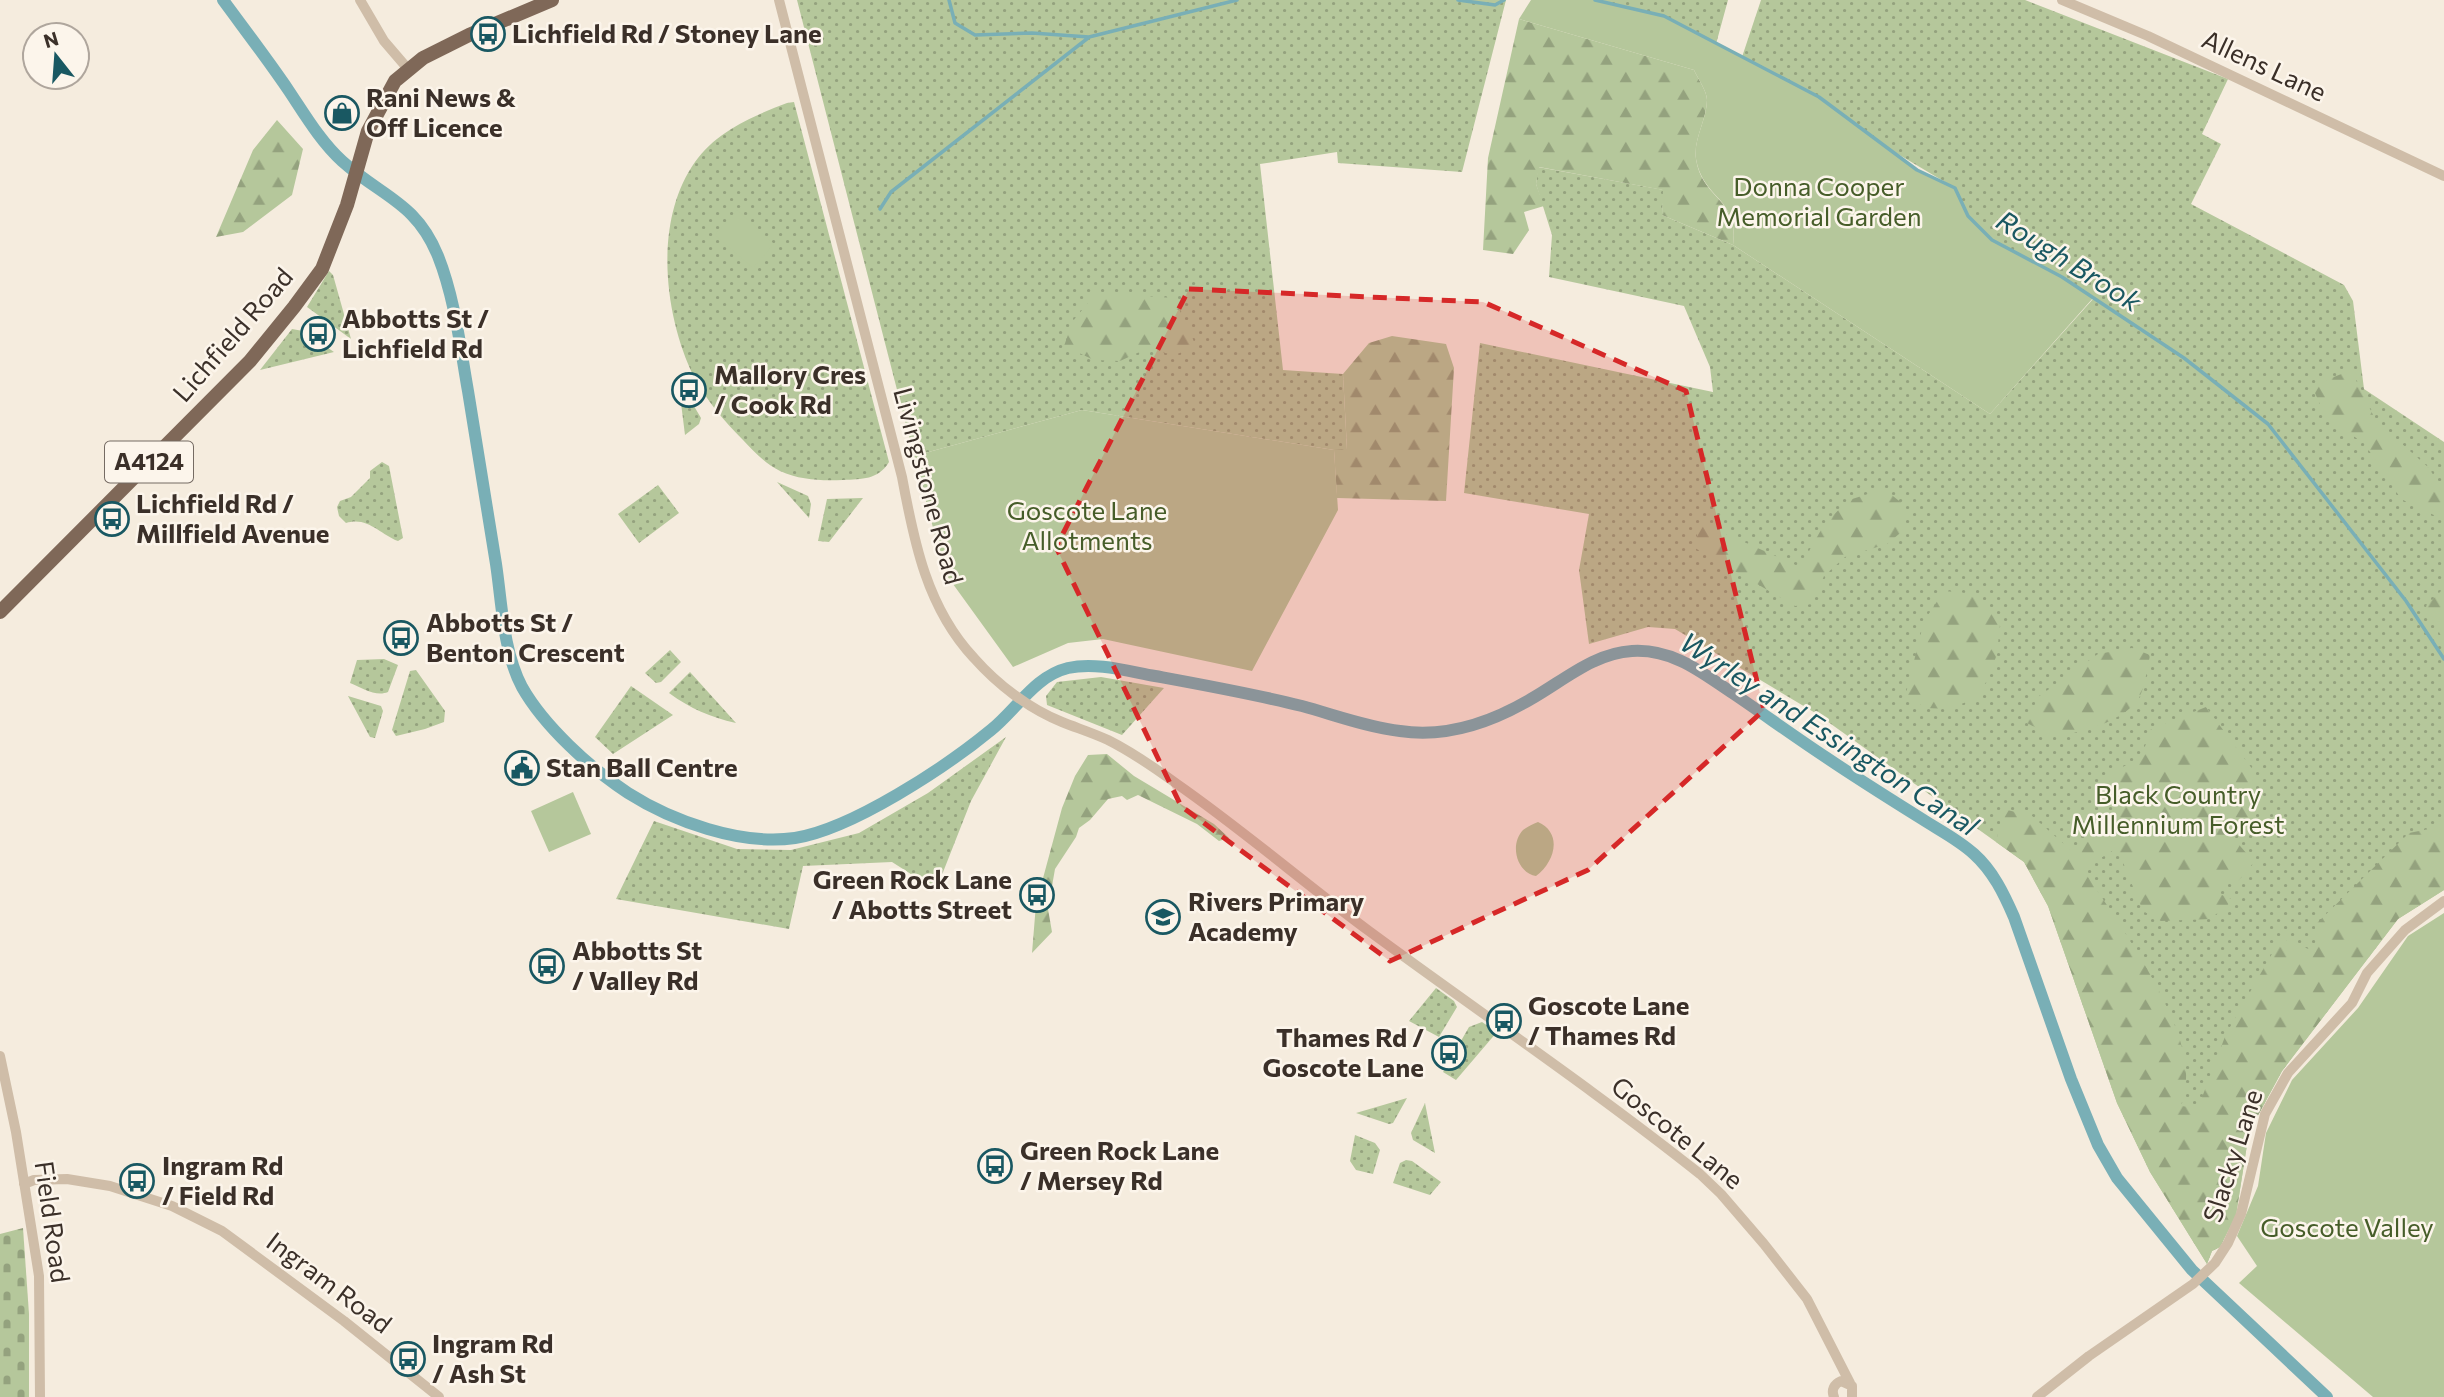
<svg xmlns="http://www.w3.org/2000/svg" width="2444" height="1397" font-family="Commissioner,sans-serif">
  <defs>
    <pattern id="grass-dots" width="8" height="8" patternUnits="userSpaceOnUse" patternTransform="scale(1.75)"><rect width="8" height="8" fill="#b5c79b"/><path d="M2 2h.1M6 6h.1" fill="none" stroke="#94a27e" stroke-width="1.8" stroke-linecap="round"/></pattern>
    <pattern id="forest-firs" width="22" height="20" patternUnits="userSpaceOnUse" patternTransform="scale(1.75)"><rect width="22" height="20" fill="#b5c79b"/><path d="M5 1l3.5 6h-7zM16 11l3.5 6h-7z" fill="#94a27e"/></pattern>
    <pattern id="cemetery-stones" width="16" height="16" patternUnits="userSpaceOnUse" patternTransform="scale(1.75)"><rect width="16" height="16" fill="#b5c79b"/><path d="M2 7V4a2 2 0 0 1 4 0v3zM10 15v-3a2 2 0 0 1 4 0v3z" fill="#94a27e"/></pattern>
  </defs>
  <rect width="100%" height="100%" fill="#f5ecde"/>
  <path fill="url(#grass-dots)" d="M797,0H1506L1462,172L1338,163L1337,152L1260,164L1283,370L1343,374L1347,450H1334L1082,410L914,456Z
    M1595,0H1728L1716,44L1664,16Z
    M1761,0H2025L2228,79L2202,134L2221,144L2191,204L2344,285L2353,301L2364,389L2444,442V890L2398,919L2282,1071L2249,1132L2236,1215L2220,1247L2212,1251L2207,1264L2150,1172L2117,1103L2048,906L2024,862L1817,714L1675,629L1648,627L1589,644L1579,570L1589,514L1464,493L1480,343L1713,392L1710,367L1684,306L1549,277L1552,235L1536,184L1538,167L1664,190L1662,215L1733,245L1990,414L2093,299L2062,277L1992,240L1969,218L1955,188L1881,144L1819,97L1742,57Z
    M794,102L889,462C878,480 862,479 843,480C821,481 800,480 780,471C767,465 753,451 743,440C724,421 707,401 694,377C664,316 653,221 695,162C717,131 753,116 787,103Z
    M329,271L333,275L351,339L307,307Z
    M292,329L303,331L334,352L260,370Z
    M678,379L701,418L699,424L685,435Z
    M382,462L389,466L403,538L398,541C380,534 367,516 346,523L339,516L337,507L340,501L351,497L370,478V471Z
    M777,482L808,496L811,504L809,518Z
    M658,485L679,513L639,543L618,514Z
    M863,498L829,542L818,541L827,499Z
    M670,650L681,662L661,682L656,683L645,673Z
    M384,659L398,665L388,692C376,697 362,688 350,683L357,660Z
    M416,670L445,711L444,722L425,729L396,736L392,730L410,671Z
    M690,672L736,723C710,717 691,709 669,693Z
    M1101,677L1164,688L1122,735L1047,705L1046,696L1057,682Z
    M631,686L673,715L613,754L595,737Z
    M348,696L381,706L383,711L375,738L370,737Z
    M1006,737L971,801L936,890L892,862L803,866L789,929L616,899L654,821L737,849L791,850L859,833L928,793Z
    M1436,988L1454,1001L1457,1007L1439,1037L1409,1021Z
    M1482,1022L1497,1032L1456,1080L1443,1072L1469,1027Z
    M1407,1098L1393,1123L1389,1124L1356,1113Z
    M1425,1103L1435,1153L1413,1140L1411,1133Z
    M1355,1135L1375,1143L1380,1150L1373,1174L1356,1170L1350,1161Z
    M1406,1160L1412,1161L1441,1182L1430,1195L1393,1183L1400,1163Z"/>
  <path fill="url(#forest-firs)" d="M1519,19L1694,70C1698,79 1707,91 1707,100C1707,119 1693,140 1696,159C1702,200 1739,197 1733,245L1662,215L1663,190L1539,167L1536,184L1544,206L1524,212L1529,230L1513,254L1483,250L1488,158Z
    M277,120L303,149L292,195L243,232L216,237L253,150Z
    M1096,293L1174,298L1196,346L1175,355L1146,349L1120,361L1094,360L1064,346L1073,321Z
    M1392,336L1446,344L1454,368L1446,501L1337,498L1334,450L1347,449L1343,374L1369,343Z
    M2351,370L2376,421L2428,467L2444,491V520L2401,499L2364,443L2338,426L2322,409L2312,386Z
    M1884,489L1903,504L1905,529L1887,544L1845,557L1824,576L1812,604L1795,606L1695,548L1699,522L1800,567L1825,523L1849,500Z
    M2444,588V642L2426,606Z
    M1944,591L1976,594L2000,624L1997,654L1988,679L1976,698L1949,709L1927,708L1905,697L1924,621Z
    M2132,648L2150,655C2148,666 2144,690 2139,698C2122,723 2081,732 2054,737L2027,723L2038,697L2098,654Z
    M2206,707L2253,770L2252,819L2242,824L2234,839L2254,862L2236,884H2223L2215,892L2234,900L2210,919L2161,921L2143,911L2117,848L2083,869C2116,920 2189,1019 2186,1079C2186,1088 2183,1097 2181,1106L2198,1108L2226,1034L2281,938L2316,952L2315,925L2409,833L2444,826V890L2398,919L2282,1071L2249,1132L2236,1215L2220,1247L2212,1251L2207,1264L2150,1172L2117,1103L2048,906L2024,862L1996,842L2003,809L2032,816L2072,851L2116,824L2108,774L2141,758L2151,729Z
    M1107,754L1134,776L1214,824L1229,838L1219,841L1197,824L1138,795L1127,800L1122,796L1108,799L1090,820L1079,828L1076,837L1055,869L1048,909L1052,932L1032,953L1036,904L1062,808L1075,776L1088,755Z"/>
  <path fill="url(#cemetery-stones)" d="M23,1228L29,1314V1397H0V1234Z"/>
  <path fill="#b5c79b" d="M1531,0H1595L1664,16L1819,97L1917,170L1955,188L1968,216L1991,240L2062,277L2093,298L1990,414L1733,245C1739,197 1703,200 1696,159C1693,140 1707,119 1707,100C1707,91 1698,79 1694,70L1519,19Z
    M737,210L774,244L753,268L715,235Z
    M1082,410L1334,450L1338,510L1252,671L1103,639L1068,643L1013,667L945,573L914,456Z
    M573,792L591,834L549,852L531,811Z
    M1538,822C1563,833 1555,862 1536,876C1517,873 1509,845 1523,830C1527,827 1533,824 1538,822Z
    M2444,913V1397H2373L2239,1283L2257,1266L2237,1236L2258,1186L2266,1133L2292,1080L2358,1008L2408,936Z"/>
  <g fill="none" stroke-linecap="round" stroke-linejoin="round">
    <path stroke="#79afb6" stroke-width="3.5" d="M949,0L955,23L975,35L1032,33L1089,37L1237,0
      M1458,0L1495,5L1504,0
      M1595,0L1664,16L1819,97L1917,170L1955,188L1968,216L1992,240L2062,277L2184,358L2268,424L2406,601L2444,659
      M880,209L891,192L1088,38"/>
    <path stroke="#79afb6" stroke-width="12" d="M223,0C245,30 268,60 289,91C305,115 321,142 342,161C382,197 416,202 438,256C455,299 460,346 468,391C477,449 487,506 496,564C502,604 503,651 522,687C544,726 590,768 628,793C672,821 741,846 795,838C852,829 946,767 991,730C1017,709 1035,676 1068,668C1096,662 1127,671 1155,676C1204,685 1254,694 1302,706C1335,715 1367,727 1400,731C1446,738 1492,722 1531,699C1563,681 1594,653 1632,651C1648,650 1666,654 1681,661C1699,669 1717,683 1734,694C1765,715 1795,737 1827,758C1858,779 1890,799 1922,819C1939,830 1959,840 1974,854C1993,871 2004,894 2014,917L2071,1079L2098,1145L2117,1178L2192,1270L2327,1397"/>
    <path stroke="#cfbda8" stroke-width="10" d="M360,0L384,41L408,69
      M779,0L902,477C914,542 927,608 974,658C997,684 1029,709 1062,722C1077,728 1093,733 1108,740C1132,752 1155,768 1177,784C1243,830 1304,883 1369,931C1479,1012 1593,1089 1700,1174L1721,1194L1764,1244L1807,1299L1850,1383
      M2062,0L2148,36L2444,176
      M0,1056L16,1132L39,1276L40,1397
      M24,1184L34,1180L67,1179L110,1186L172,1206L222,1231L344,1321L439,1397
      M1834,1397C1831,1390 1834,1384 1841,1381L1852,1386V1397
      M2037,1397L2089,1356L2193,1284L2215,1263L2228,1243L2241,1214L2265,1114L2288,1073L2352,1003L2367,973L2405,930L2444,901"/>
    <path stroke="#7f6858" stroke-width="14" d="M0,612L250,361L294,307L322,269L347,205L368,131L395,81L423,58L469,35L552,0"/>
  </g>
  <path fill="#d62828" fill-opacity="0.2" stroke="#d62828" stroke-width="5" stroke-dasharray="14 9" stroke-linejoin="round" d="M1189,289L1483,302L1686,391L1764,710L1588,870L1390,961L1181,806L1056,547Z"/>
  <defs>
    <g id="bus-ring" transform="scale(1.75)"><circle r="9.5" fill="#fcf5eb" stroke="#195862" stroke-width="1.5"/><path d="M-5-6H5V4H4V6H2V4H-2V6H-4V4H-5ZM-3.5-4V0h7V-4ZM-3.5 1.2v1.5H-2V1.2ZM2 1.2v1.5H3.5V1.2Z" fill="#195862"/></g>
    <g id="shop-ring" transform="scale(1.75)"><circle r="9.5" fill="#fcf5eb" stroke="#195862" stroke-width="1.5"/><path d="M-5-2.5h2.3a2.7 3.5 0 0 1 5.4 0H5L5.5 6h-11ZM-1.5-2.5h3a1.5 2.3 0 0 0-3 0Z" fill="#195862"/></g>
    <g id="civic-ring" transform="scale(1.75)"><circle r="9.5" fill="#fcf5eb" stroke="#195862" stroke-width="1.5"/><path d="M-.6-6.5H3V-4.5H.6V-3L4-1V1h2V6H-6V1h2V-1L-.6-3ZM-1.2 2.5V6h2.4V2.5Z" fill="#195862"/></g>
    <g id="school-ring" transform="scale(1.75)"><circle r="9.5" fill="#fcf5eb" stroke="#195862" stroke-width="1.5"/><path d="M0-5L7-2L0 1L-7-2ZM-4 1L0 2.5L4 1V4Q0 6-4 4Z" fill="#195862"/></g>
  </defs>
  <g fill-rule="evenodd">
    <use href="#bus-ring" x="488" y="34"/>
    <use href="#shop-ring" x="342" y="113"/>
    <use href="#bus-ring" x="318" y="334"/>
    <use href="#bus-ring" x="689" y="390"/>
    <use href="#bus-ring" x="112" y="519"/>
    <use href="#bus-ring" x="401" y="638"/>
    <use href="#civic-ring" x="522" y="768"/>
    <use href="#bus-ring" x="1037" y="895"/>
    <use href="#school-ring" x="1163" y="917"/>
    <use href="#bus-ring" x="547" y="966"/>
    <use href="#bus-ring" x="1504" y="1021"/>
    <use href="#bus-ring" x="1449" y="1053"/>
    <use href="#bus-ring" x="995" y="1166"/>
    <use href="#bus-ring" x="137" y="1181"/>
    <use href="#bus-ring" x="408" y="1359"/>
  </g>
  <g text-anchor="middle" stroke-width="5" stroke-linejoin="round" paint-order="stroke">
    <rect fill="#fcf5eb" stroke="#756b63" stroke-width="2" x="105" y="441.5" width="88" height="41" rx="5"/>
    <g font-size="24" font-weight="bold" fill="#3b3029">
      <text x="149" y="470">A4124</text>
    </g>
    <g font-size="26" font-weight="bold" fill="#3b3029" stroke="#fcf5eb" text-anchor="start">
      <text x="512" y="43">Lichfield Rd / Stoney Lane</text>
      <text x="366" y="107">Rani News &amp;<tspan x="366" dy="30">Off Licence</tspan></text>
      <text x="342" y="328">Abbotts St /<tspan x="342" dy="30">Lichfield Rd</tspan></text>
      <text x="714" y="384">Mallory Cres<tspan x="714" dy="30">/ Cook Rd</tspan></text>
      <text x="136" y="513">Lichfield Rd /<tspan x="136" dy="30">Millfield Avenue</tspan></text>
      <text x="426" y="632">Abbotts St /<tspan x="426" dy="30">Benton Crescent</tspan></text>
      <text x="546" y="777">Stan Ball Centre</text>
      <text x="1012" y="889" text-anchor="end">Green Rock Lane<tspan x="1012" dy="30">/ Abotts Street</tspan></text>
      <text x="1188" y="911">Rivers Primary<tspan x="1188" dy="30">Academy</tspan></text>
      <text x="572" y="960">Abbotts St<tspan x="572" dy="30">/ Valley Rd</tspan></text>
      <text x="1528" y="1015">Goscote Lane<tspan x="1528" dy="30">/ Thames Rd</tspan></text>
      <text x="1424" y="1047" text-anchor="end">Thames Rd /<tspan x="1424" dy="30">Goscote Lane</tspan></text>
      <text x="1020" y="1160">Green Rock Lane<tspan x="1020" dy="30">/ Mersey Rd</tspan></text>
      <text x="162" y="1175">Ingram Rd<tspan x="162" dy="30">/ Field Rd</tspan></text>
      <text x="432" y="1353">Ingram Rd<tspan x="432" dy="30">/ Ash St</tspan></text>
    </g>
    <g font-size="26" fill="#3b3029" stroke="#fcf5eb">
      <text transform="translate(2264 66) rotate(25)" y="9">Allens Lane</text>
      <text transform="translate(233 335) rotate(-49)" y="9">Lichfield Road</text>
      <text transform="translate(928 486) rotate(75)" y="9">Livingstone Road</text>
      <text transform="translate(1677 1133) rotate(39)" y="9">Goscote Lane</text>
      <text transform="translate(2233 1156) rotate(-72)" y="9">Slacky Lane</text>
      <text transform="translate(52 1222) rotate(82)" y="9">Field Road</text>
      <text transform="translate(329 1283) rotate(37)" y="9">Ingram Road</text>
    </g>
    <g font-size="26" fill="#465d29" stroke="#fcf5eb">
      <text x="1819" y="196">Donna Cooper<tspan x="1819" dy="30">Memorial Garden</tspan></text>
      <text x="1087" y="520">Goscote Lane<tspan x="1087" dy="30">Allotments</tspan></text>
      <text x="2178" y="804">Black Country<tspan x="2178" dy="30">Millennium Forest</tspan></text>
      <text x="2347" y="1237">Goscote Valley</text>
    </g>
    <g font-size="28" font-style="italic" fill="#195862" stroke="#fcf5eb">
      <text transform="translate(2069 261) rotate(32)" y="10">Rough Brook</text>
      <text transform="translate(1829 734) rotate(33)" y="10">Wyrley and Essington Canal</text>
    </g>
  </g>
  <g transform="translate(56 56) rotate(343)"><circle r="33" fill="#fcf5eb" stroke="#afa69d" stroke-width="2"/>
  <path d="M0-5L12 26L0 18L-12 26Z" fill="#195862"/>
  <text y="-10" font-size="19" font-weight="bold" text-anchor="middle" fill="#3b3029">N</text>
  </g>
</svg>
